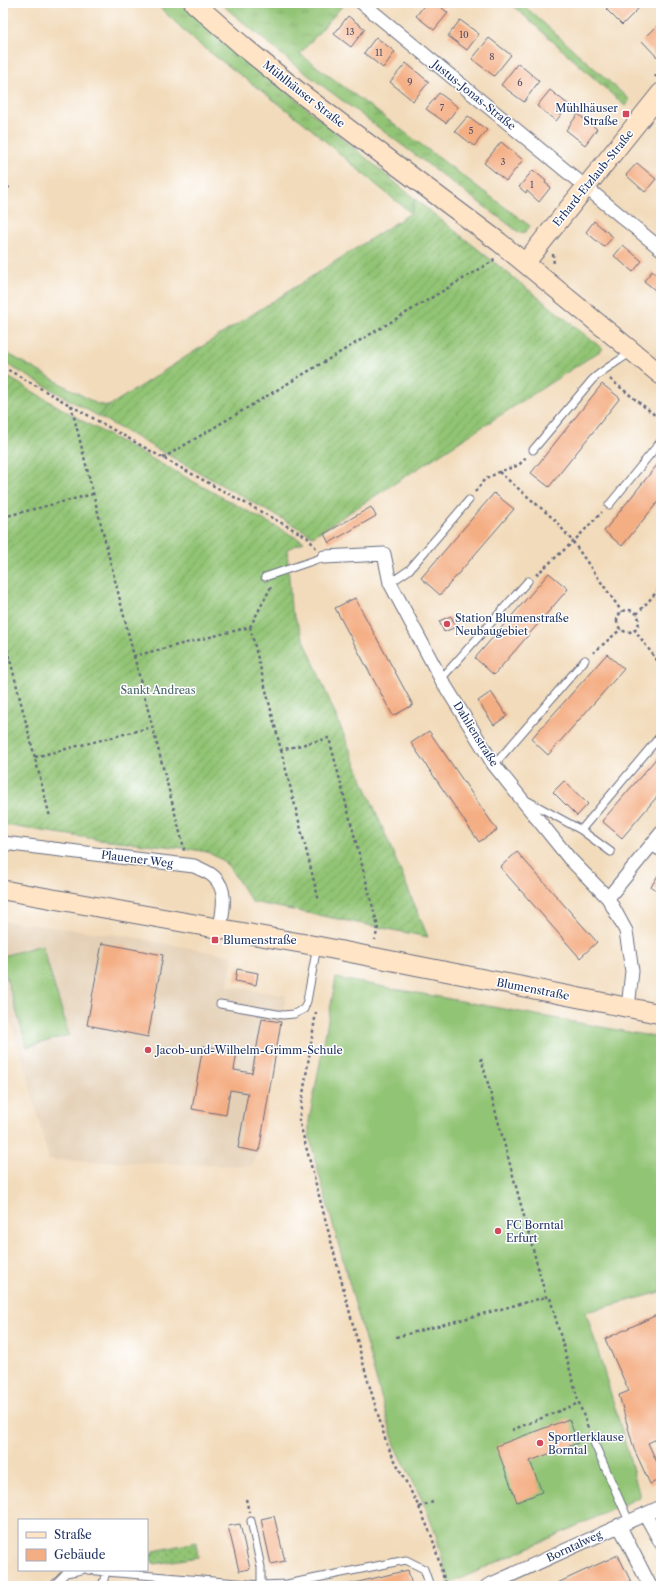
<svg xmlns="http://www.w3.org/2000/svg" width="664" height="1589" font-family="'Libre Caslon Text',serif">
  <defs>
    <pattern id="grass-tufts" width="24" height="20" patternUnits="userSpaceOnUse"><rect width="24" height="20" fill="#92c474"/><path d="M3 7l-1-3M5 7V3M7 7l1-3M15 17l-1-3M17 17v-4M19 17l1-3" fill="none" stroke="#76a062"/></pattern>
    <pattern id="park-dots" width="8" height="8" patternUnits="userSpaceOnUse"><rect width="8" height="8" fill="#92c474"/><path d="M2 2h.1M6 6h.1" fill="none" stroke="#76a062" stroke-width="1.8" stroke-linecap="round"/></pattern>
    <pattern id="garden-furrows" width="10" height="10" patternUnits="userSpaceOnUse"><rect width="10" height="10" fill="#92c474"/><path d="M-1 1l2-2M0 10L10 0M9 11l2-2" fill="none" stroke="#76a062"/></pattern>
  </defs>
  <rect width="100%" height="100%" fill="#fff"/>
  <filter id="ink" filterUnits="userSpaceOnUse"><feTurbulence type="fractalNoise" baseFrequency=".025" numOctaves="2"/><feDisplacementMap in="SourceGraphic" scale="8" xChannelSelector="R" yChannelSelector="G"/><feConvolveMatrix kernelMatrix="1 2 1 2 8 2 1 2 1" color-interpolation-filters="sRGB"/></filter>
  <filter id="wash" filterUnits="userSpaceOnUse"><feTurbulence type="fractalNoise" baseFrequency=".012" numOctaves="4" result="noise"/><feDisplacementMap in="SourceGraphic" scale="16" xChannelSelector="R" yChannelSelector="G"/><feGaussianBlur stdDeviation="0.9" result="paint"/><feColorMatrix in="noise" values="0 0 0 0 0 0 0 0 0 0 0 0 0 0 0 0 0 1.4 0 .05"/><feComposite in="paint" operator="in"/></filter>
  <g filter="url(#wash)">
    <rect width="100%" height="100%" fill="#f2dbbb"/>
    <path fill="#e4d0b6" d="M3,921L126,936L233,956L228,986L286,996L259,1152L251,1166L49,1160L28,1078L3,997Z"/>
    <path fill="url(#grass-tufts)" stroke="#567a69" d="M155,3H181L415,199L411,213L374,183L303,122L195,41Z
      M220,3H345L300,54L530,226L525,232L520,233L292,63Z
      M510,3H521L630,100L625,106Z
      M3,351L97,404L109,406L98,416L3,362Z"/>
    <path fill="url(#park-dots)" stroke="#567a69" d="M196,1542L198,1557L154,1564L150,1558L154,1551Z"/>
    <path fill="url(#garden-furrows)" stroke="#567a69" d="M415,199L603,349L313,536L98,416L109,406L411,213Z
      M3,374L81,420L304,542L287,549L291,608L428,937L252,902L229,867L222,860L207,852L184,848L89,838L3,825Z"/>
    <path fill="#92c474" stroke="#567a69" d="M42,945L69,1035L27,1047L3,966V956Z
      M336,978L661,1038V1292L586,1312L622,1431L640,1497L449,1584L436,1535L425,1506L394,1443L318,1171L309,1133V1121Z"/>
    <g id="blocks">
      <path fill="#f4ae84" d="M426,3H446L442,8L448,13L434,30L416,16Z
        M613,3H638L641,6L622,25L606,9Z
        M348,16L365,29L351,47L334,34Z
        M460,20L479,34L467,50L448,36Z
        M661,22V53L657,57L642,41Z
        M376,37L395,52L383,68L364,53Z
        M489,38L511,55L494,76L472,59Z
        M406,63L429,82L413,101L390,82Z
        M518,63L539,81L524,102L501,85Z
        M550,90L569,105L556,121L537,106Z
        M439,93L458,107L446,123L426,109Z
        M578,114L597,129L585,145L566,130Z
        M468,116L487,130L474,146L455,131Z
        M501,142L523,160L506,181L484,163Z
        M637,163L656,179L645,192L626,175Z
        M533,170L546,181L545,183L551,187L539,202L527,191L526,193L519,187Z
        M594,221L613,237L604,247L586,232Z
        M623,245L642,261L633,272L614,256Z
        M652,271L661,278V295L644,281Z
        M602,384L620,398L549,487L531,473Z
        M661,460V498L622,546L604,531Z
        M494,493L514,509L440,595L421,578Z
        M371,507L376,516L329,543L324,534Z
        M549,573L568,589L494,675L475,658Z
        M355,598L413,705L393,716L335,608Z
        M451,616L456,627L444,632L439,621Z
        M607,654L624,669L548,755L531,739Z
        M491,692L507,716L494,725L478,701Z
        M429,731L497,830L479,842L411,743Z
        M661,753V792L622,838L602,821Z
        M564,781L588,804L577,816L553,792Z
        M517,852L597,942L580,958L500,867Z
        M661,870V892L651,887Z
        M102,943L163,955L148,1037L87,1025Z
        M237,969L258,973L256,985L235,981Z
        M262,1019L281,1022L259,1152L238,1148L248,1093L230,1090L226,1115L192,1109L203,1046L237,1052L234,1070L252,1073Z
        M661,1313V1437L648,1443L661,1471V1479L650,1484L634,1449L619,1395L629,1391L605,1339Z
        M569,1419L578,1443L530,1461L542,1492L517,1502L496,1446Z
        M274,1516L285,1561L271,1564L261,1519Z
        M240,1524L250,1569L239,1571L228,1526Z
        M618,1555L633,1586H608L607,1585L604,1586H551Z
        M408,1570L412,1586H346V1585Z"/>
    </g>
  </g>
  <g filter="url(#ink)">
    <use href="#blocks" fill-opacity="0" stroke="#666b7f" stroke-width="1"/>
    <g fill="none" stroke-linecap="round" stroke-linejoin="round">
      <g stroke="#666b7f" stroke-width="9">
        <path id="lane" d="M533,450L592,380C603,369 618,362 631,352
          M609,505L661,441
          M265,577L324,557
          M390,583L409,570L469,500
          M441,679L528,581
          M494,765L585,660
          M528,801L581,830L611,852
          M581,830L661,735
          M650,847L661,853
          M220,1004L283,1015L294,1014L304,1009L307,1001L317,946
          M591,1436L629,1521
          M251,1521L261,1567V1586
          M88,1570L106,1572
          M53,1586L66,1573L82,1570
          M102,1586L106,1572L261,1585L287,1584L406,1560L424,1569L430,1586"/>
      </g>
      <g stroke="#666b7f" stroke-width="15">
        <path id="street" d="M362,3L661,249
          M324,557L384,554L390,583L441,679L494,765L569,858L608,898L626,931L632,971L628,1008
          M3,843L194,866C200,869 209,872 214,877C228,890 223,910 220,928
          M608,898L661,833
          M645,1514L661,1543
          M619,1525L650,1586
          M487,1586L661,1507"/>
      </g>
      <g stroke="#666b7f" stroke-width="21">
        <path id="secondary" d="M194,3L244,47L299,92L499,242L661,375
          M525,263L661,93
          M3,890L317,946L661,1014"/>
      </g>
      <path stroke="#666b7f" stroke-width="2.5" stroke-dasharray="3 3" stroke-linecap="butt" d="M655,77L661,69
        M3,182L11,190
        M553,254L554,265
        M3,367L163,458L307,537L316,548
        M610,379L661,420
        M71,405L134,656L250,627L281,750L329,738L378,927L375,940
        M163,458L493,261L494,258
        M499,472L555,520L573,542L622,612
        M475,492L484,480L499,472L519,465L527,456
        M3,517L93,494
        M536,575L573,542L602,512
        M617 621a11 11 0 1 1 22 0a11 11 0 1 1-22 0Z
        M637,614L661,587
        M250,627L271,587
        M634,629L661,666
        M3,632L50,817
        M593,653L621,629
        M134,656L184,848L183,852
        M281,750L319,901
        M35,757L152,727
        M316,1012L299,1120L366,1374L387,1445L419,1507L432,1537L446,1586
        M481,1058L546,1297L550,1298L579,1403L588,1428
        M396,1337L546,1297
        M512,1430L579,1403
        M246,1499L249,1512
        M419,1507L433,1502"/>
      <use href="#lane" stroke="#fff" stroke-width="7"/>
      <use href="#street" stroke="#fff" stroke-width="13"/>
      <use href="#secondary" stroke="#ffe4c6" stroke-width="19"/>
    </g>
  </g>
  <g fill="#d1495b" stroke="#fff" stroke-width="1.5">
    <rect x="622" y="110" width="8" height="8" rx="2"/>
    <circle cx="447" cy="624" r="4"/>
    <rect x="211" y="936" width="8" height="8" rx="2"/>
    <circle cx="148" cy="1050" r="4"/>
    <circle cx="498" cy="1231" r="4"/>
    <circle cx="540" cy="1443" r="4"/>
  </g>
  <g text-anchor="middle" stroke-width="3" stroke-linejoin="round" paint-order="stroke">
    <g font-size="9" fill="#514f68">
      <text x="350" y="35">13</text>
      <text x="464" y="38">10</text>
      <text x="379" y="56">11</text>
      <text x="492" y="60">8</text>
      <text x="410" y="85">9</text>
      <text x="520" y="86">6</text>
      <text x="442" y="111">7</text>
      <text x="471" y="134">5</text>
      <text x="503" y="165">3</text>
      <text x="532" y="188">1</text>
    </g>
    <g font-size="11" fill="#1b2f5e" stroke="#fff">
      <text transform="translate(304 94) rotate(38)" y="4">Mühlhäuser Straße</text>
      <text transform="translate(474 95) rotate(39)" y="4">Justus-Jonas-Straße</text>
      <text transform="translate(593 178) rotate(-51)" y="4">Erhard-Etzlaub-Straße</text>
      <text transform="translate(476 734) rotate(58)" y="4">Dahlienstraße</text>
      <text transform="translate(137 859) rotate(7)" y="4">Plauener Weg</text>
      <text transform="translate(533 989) rotate(11)" y="4">Blumenstraße</text>
      <text transform="translate(574 1546) rotate(-25)" y="4">Borntalweg</text>
    </g>
    <g font-size="11" fill="#1b2f5e" stroke="#fff" text-anchor="start">
      <text x="618" y="112" text-anchor="end">Mühlhäuser<tspan x="618" dy="13">Straße</tspan></text>
      <text x="455" y="622">Station Blumenstraße<tspan x="455" dy="13">Neubaugebiet</tspan></text>
      <text x="223" y="944">Blumenstraße</text>
      <text x="156" y="1054">Jacob-und-Wilhelm-Grimm-Schule</text>
      <text x="506" y="1229">FC Borntal<tspan x="506" dy="13">Erfurt</tspan></text>
      <text x="548" y="1441">Sportlerklause<tspan x="548" dy="13">Borntal</tspan></text>
    </g>
    <g font-size="11" fill="#456366" stroke="#fff">
      <text x="158" y="694">Sankt Andreas</text>
    </g>
  </g>
  <rect width="664" height="1589" fill="none" stroke="#fff" stroke-width="16"/>
  <rect x="18" y="1519" width="130" height="52" fill="#ffffff" stroke="#a4acbf"/>
  <rect x="26" y="1532" width="20" height="6" fill="#ffe4c6" stroke="#a4acbf"/>
  <text x="54" y="1539" font-size="12" fill="#1b2f5e">Straße</text>
  <rect x="26" y="1549" width="20" height="12" fill="#f4ae84" stroke="#a4acbf"/>
  <text x="54" y="1559" font-size="12" fill="#1b2f5e">Gebäude</text>
</svg>
